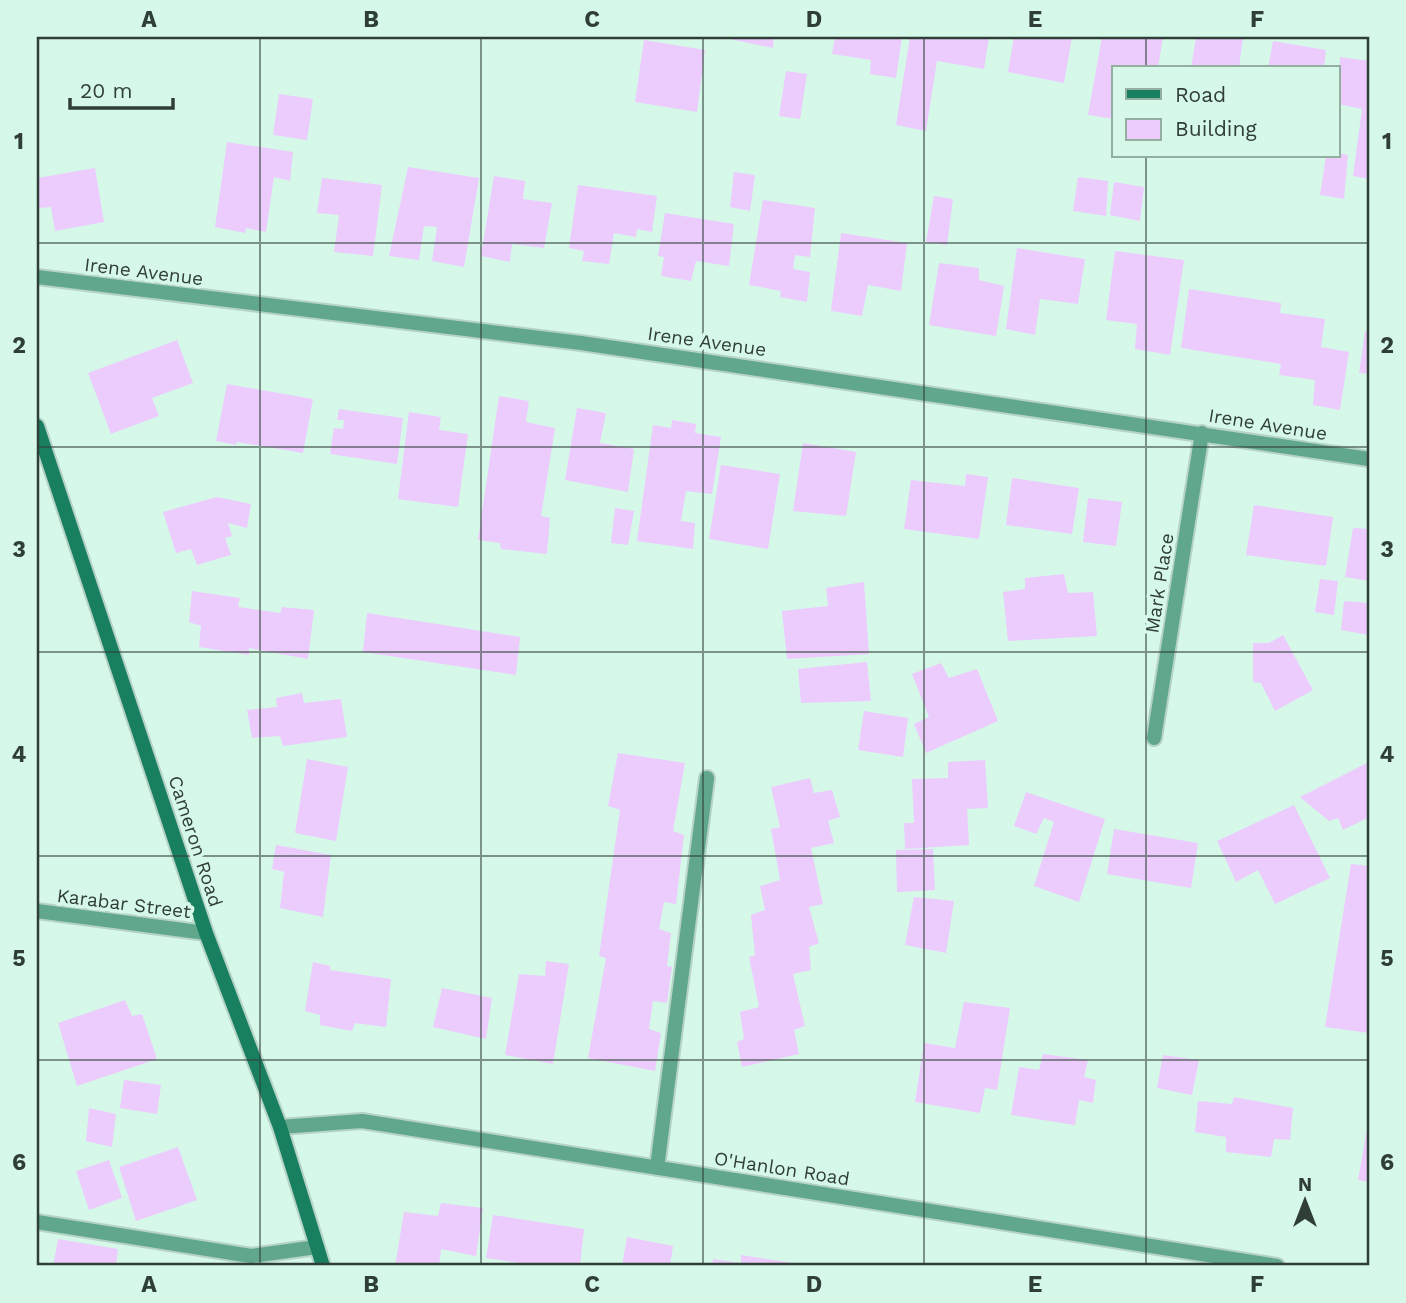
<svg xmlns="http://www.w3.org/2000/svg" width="1406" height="1303" font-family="'Work Sans',sans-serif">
  <rect width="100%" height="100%" fill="#d6f8e9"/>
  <path fill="#ecccfd" d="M720,37H774L773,48Z
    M835,37H902L896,78L870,74L871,60L832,54Z
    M910,37H989L984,69L937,61L926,131L896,125Z
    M1014,37H1072L1064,83L1008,72Z
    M1102,37H1163L1158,68H1114V119L1088,115Z
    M1196,37H1243L1239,68H1191Z
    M644,40L705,50L697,112L635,102Z
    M1273,41L1326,50L1324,68H1268Z
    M1340,57L1369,61V179L1353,176L1362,109L1338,104Z
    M786,71L807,74L800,119L779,116Z
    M279,94L313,99L307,140L273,135Z
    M227,142L293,152L290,181L274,177L266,232L246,228L245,233L215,227Z
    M1338,153L1348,155L1344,199L1320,195L1326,156H1338Z
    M408,167L479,178L464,267L432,261L437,227L424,226L419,260L389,256Z
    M95,168L104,222L55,231L51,207L39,208L37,178Z
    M734,172L755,175L750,211L730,207Z
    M494,176L525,181L523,199L552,203L544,248L512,244L510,262L481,256Z
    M1078,177L1108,181L1106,216L1073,211Z
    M322,178L382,185L373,256L334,252L339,215L317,213Z
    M1114,182L1144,187L1140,221L1110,215Z
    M578,185L657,196L652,232L637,229L636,237L614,233L609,264L582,261L584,251L569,248Z
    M934,196L953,199L947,245L926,242Z
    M763,200L815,208L810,257L795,255L793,269L810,272L807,302L780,297L781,291L749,285Z
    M665,213L734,224L729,266L696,261L691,281L661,276L664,257L658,256Z
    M841,233L907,243L901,291L868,285L862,316L831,311Z
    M1017,248L1085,259L1078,304L1040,299L1035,335L1006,329Z
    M1115,251L1184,260L1170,355L1135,349L1137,324L1106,320Z
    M939,263L979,268V280L1004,286L996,336L929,325Z
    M1189,289L1281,303L1280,313L1325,319L1321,347L1349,352L1340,410L1313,405L1315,380L1279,375L1281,364L1181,348Z
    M1365,331L1369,332V374L1359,373Z
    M177,340L193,383L152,398L159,416L111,434L88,373Z
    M227,384L313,399L303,453L237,442L236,445L216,441Z
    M499,396L529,401L526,422L555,428L541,516L550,518L547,554L501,549L500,543L478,540Z
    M577,408L606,413L600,443L634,449L628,492L565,480Z
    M339,409L403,418L397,464L330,454L334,428L343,429L344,420H337Z
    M409,412L441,417L439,430L468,434L458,507L398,499Z
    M672,420L696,424L695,433L721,437L712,494L686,491L681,521L695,523L693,549L637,541L653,425L671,428Z
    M803,443L856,452L846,516L793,511Z
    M721,465L780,474L768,549L709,539Z
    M966,474L988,477L979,539L904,529L911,480L965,486Z
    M1012,478L1079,488L1072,534L1006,525Z
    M217,497L251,504L247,528L228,523L232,536L225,538L231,555L197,565L191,549L176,553L163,512Z
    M1088,498L1122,502L1116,546L1083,542Z
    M1254,505L1333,517L1326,566L1246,555Z
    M615,508L634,511L628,545L611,543Z
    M1353,528L1369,529V581L1345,577Z
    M1064,574L1068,593L1093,592L1097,636L1008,641L1003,592L1025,589V578Z
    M1320,579L1338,581L1334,615L1315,612Z
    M864,582L869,654L787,659L782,611L828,606L826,588Z
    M192,591L240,598L238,607L280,613L282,607L314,610L308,659L249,648V655L199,647L201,626L189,622Z
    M1344,601L1369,603V635L1341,630Z
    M367,613L520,637L516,675L363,652Z
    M1283,635L1313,690L1275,711L1261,683L1253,682V643H1269Z
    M867,662L871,701L801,703L798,669Z
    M941,663L949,678L977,669L998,721L926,753L914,724L929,717L912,674Z
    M302,693L304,703L341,699L347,737L283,746L280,736L252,738L247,710L277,707L276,698Z
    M864,711L908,718L903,757L858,750Z
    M618,753L685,763L673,831L684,835L676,904L664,902L659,929L671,933L667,966L672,967L667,1003L653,1001L649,1029L661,1033L655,1071L588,1058L606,958L599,956L620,810L608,806Z
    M307,759L348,767L336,841L295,833Z
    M985,760L988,808L967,809L969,845L905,849L904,823H914L912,779L948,778V762Z
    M1369,762V817L1343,830L1338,818L1329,821L1300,797Z
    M810,778L814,793L832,790L840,817L828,821L834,843L811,848L823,904L809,907L819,943L809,947L811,970L793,974L805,1026L794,1030L799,1054L742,1067L737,1042L744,1039L740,1012L759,1007L749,957L755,955L751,915L765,910L760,886L780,880L771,829L780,827L771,787Z
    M1026,792L1105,819L1079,902L1034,886L1054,822L1044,818L1036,834L1014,826Z
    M1294,805L1330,878L1275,904L1258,870L1236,882L1217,841Z
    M1114,829L1198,843L1191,888L1107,874Z
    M276,845L331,855L323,917L280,908L284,872L272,869Z
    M933,849L935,890L897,892L896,850Z
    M1351,864L1369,866V1033L1325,1027Z
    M914,897L954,901L946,953L905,945Z
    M546,961L569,964L553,1064L505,1055L519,974L545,976Z
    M313,962L330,966V970L391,979L386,1027L355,1023L352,1031L320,1025V1015L305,1011Z
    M442,988L492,998L486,1039L433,1027Z
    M125,1000L132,1016L142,1014L157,1059L77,1086L58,1023Z
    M964,1002L1010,1008L997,1090L985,1088L980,1113L915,1102L924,1043L955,1048Z
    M1043,1054L1088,1060L1084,1077L1096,1080L1093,1103L1079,1100L1075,1125L1011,1115L1019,1067L1039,1070Z
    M1163,1055L1199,1060L1192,1095L1157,1088Z
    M124,1080L161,1085L157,1114L120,1108Z
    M1234,1097L1293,1108L1290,1140L1274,1139L1271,1157L1226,1152V1137L1195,1132L1198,1101L1232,1104Z
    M89,1108L116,1114L112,1147L86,1141Z
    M1368,1123H1369V1182L1358,1180Z
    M178,1147L197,1200L136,1221L119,1167Z
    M109,1160L122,1198L89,1210L76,1171Z
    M441,1203L483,1208L476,1256L441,1249L439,1266H395L404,1212L438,1216Z
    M493,1215L584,1229L580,1266H539L486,1258Z
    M627,1237L673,1246L670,1266H622Z
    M58,1239L118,1249L116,1266H53Z
    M741,1255L807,1265V1266H712L713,1259L741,1263Z"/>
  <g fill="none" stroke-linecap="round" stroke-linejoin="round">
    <g stroke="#b5d3c6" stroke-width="18">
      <path id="lane" d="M37,1222L251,1256L317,1247"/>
    </g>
    <g stroke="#b5d3c6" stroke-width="18">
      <path id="street" d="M37,277L581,343L1369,459
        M1154,738L1202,433
        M37,911L206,933
        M280,1127L362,1121L1277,1266
        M657,1168L707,778"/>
    </g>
    <g stroke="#b5d3c6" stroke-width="18">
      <path id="secondary" d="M37,426L206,933L280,1127L323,1266"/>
    </g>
    <use href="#lane" stroke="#60a78c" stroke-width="14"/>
    <use href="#street" stroke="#60a78c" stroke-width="14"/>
    <use href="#secondary" stroke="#197f61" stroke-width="14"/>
  </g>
  <path fill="none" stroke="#303e38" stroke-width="2" stroke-opacity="0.55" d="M260,37V1266M481,37V1266M703,37V1266M924,37V1266M1146,37V68M1146,156V1266M37,243H1369M37,447H1369M37,652H1369M37,856H1369M37,1060H1369"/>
  <g text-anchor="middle" stroke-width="7" stroke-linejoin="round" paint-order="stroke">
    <g font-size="19" fill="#303e38" stroke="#d6f8e9">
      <text transform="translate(144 271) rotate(7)" y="7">Irene Avenue</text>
      <text transform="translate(707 341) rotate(8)" y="7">Irene Avenue</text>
      <text transform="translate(1268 424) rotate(9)" y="7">Irene Avenue</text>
      <text transform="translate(1159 583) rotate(-81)" y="7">Mark Place</text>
      <text transform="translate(196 841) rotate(72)" y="7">Cameron Road</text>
      <text transform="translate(124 903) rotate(7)" y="7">Karabar Street</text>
      <text transform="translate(782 1168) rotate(9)" y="7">O'Hanlon Road</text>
    </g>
  </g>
  <rect width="1406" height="1303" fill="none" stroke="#d6f8e9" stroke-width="77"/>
  <rect x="1112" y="66" width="228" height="91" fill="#d6f8e9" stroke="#94aea2" stroke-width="2"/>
  <rect x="1126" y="89" width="35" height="10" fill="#197f61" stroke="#94aea2" stroke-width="2"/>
  <text x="1175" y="102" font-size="21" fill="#303e38">Road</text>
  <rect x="1126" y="119" width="35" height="21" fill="#ecccfd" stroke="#94aea2" stroke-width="2"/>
  <text x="1175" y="136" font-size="21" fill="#303e38">Building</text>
  <g transform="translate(1305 1201)" stroke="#d6f8e9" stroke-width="5" paint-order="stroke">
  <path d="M0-5L12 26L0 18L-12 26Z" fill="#303e38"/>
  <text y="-10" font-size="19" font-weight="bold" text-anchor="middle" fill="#303e38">N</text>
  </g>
  <path d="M70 98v10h103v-10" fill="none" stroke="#303e38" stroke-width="3.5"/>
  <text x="80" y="98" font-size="21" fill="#303e38" stroke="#d6f8e9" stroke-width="5" paint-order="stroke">20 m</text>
  <rect x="38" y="38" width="1330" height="1226" fill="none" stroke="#303e38" stroke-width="2.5"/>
  <g font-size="23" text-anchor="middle" font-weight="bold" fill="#303e38">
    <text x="149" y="27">A</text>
    <text x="371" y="27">B</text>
    <text x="592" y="27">C</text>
    <text x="814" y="27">D</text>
    <text x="1035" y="27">E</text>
    <text x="1257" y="27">F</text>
    <text x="19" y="149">1</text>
    <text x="1387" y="149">1</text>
    <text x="19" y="353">2</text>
    <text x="1387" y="353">2</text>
    <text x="19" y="557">3</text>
    <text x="1387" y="557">3</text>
    <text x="19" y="762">4</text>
    <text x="1387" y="762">4</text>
    <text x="19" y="966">5</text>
    <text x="1387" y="966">5</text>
    <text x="19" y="1170">6</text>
    <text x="1387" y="1170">6</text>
    <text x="149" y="1292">A</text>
    <text x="371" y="1292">B</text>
    <text x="592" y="1292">C</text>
    <text x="814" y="1292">D</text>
    <text x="1035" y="1292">E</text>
    <text x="1257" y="1292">F</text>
  </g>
</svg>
